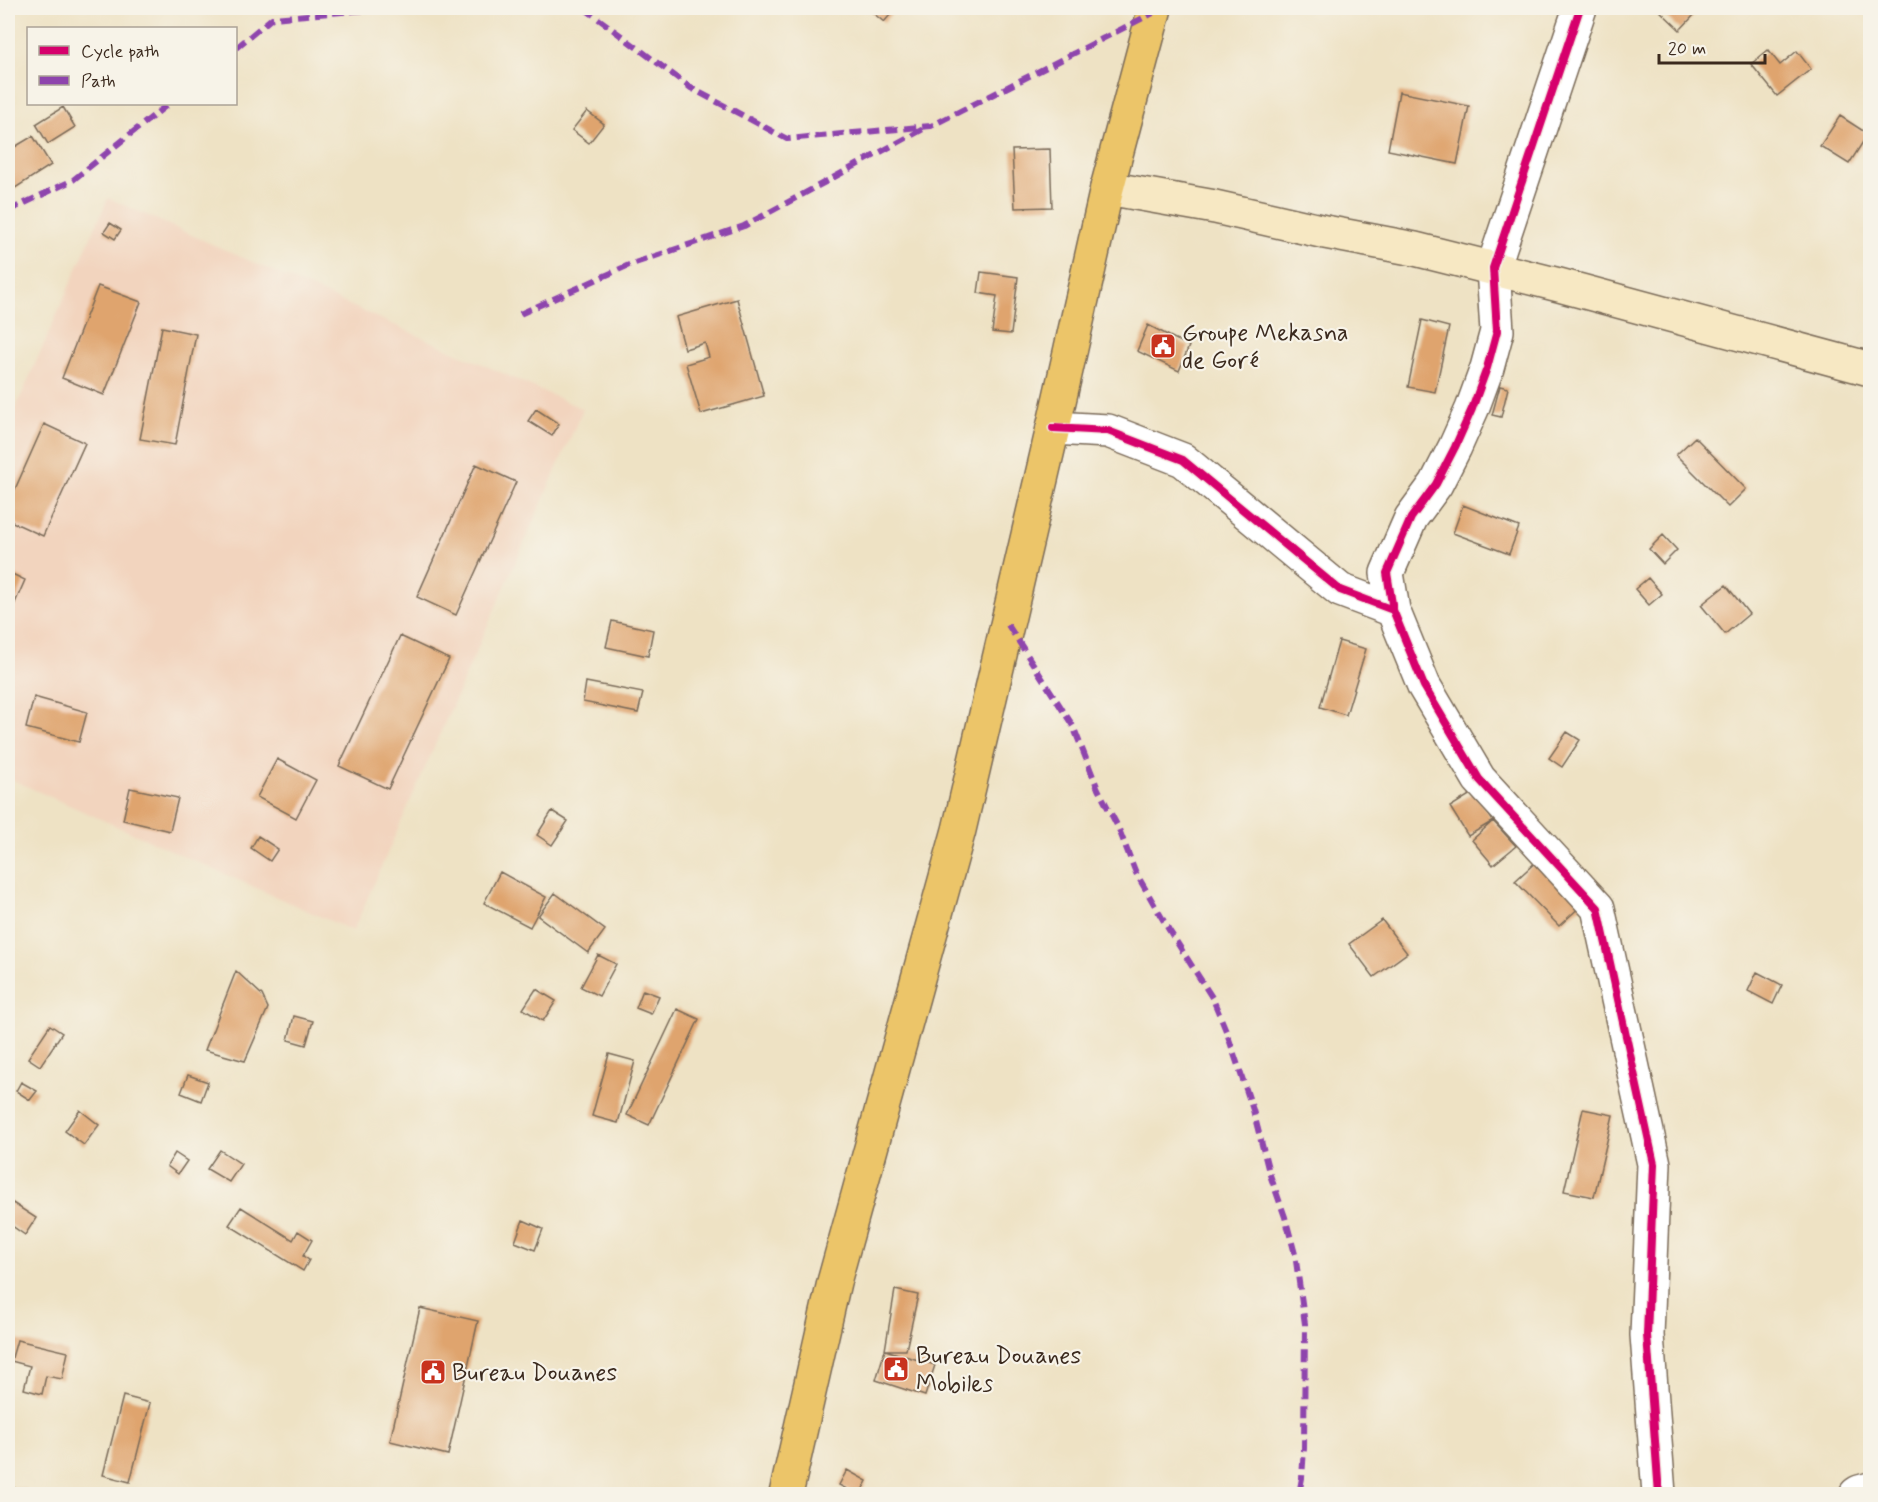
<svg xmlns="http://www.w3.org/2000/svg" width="1878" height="1502" font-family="Mynerve,sans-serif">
  <rect width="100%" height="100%" fill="#f7f3e8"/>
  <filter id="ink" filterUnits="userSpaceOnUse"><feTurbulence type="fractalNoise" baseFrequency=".0167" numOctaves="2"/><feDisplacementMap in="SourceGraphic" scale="12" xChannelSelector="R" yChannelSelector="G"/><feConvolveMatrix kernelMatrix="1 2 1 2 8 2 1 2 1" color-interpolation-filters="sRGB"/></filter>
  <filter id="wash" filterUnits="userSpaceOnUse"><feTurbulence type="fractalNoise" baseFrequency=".008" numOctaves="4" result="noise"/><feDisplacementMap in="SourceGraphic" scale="24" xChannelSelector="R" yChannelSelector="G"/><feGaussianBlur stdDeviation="1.35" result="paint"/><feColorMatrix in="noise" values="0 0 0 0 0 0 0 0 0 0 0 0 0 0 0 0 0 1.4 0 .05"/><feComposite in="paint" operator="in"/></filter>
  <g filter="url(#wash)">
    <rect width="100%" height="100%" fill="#eee2c4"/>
    <path fill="#f2d4be" d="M108,198L583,409L353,931L8,778V426Z"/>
    <g id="blocks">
      <path fill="#dfa46e" d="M867,8H896L884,22Z
        M1657,8H1688L1695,14L1680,30Z
        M1768,50L1780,65L1797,51L1811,69L1777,96L1751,64Z
        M1399,92L1469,106L1457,164L1388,150Z
        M63,107L75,127L48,144L36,124Z
        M587,111L604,124L589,143L572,130Z
        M1840,116L1868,134L1849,164L1820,146Z
        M33,136L51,165L9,192L8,151Z
        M1050,149L1052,207L1015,208L1012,150Z
        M110,223L121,230L115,239L104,232Z
        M981,272L1018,277L1011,334L992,332L997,296L978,293Z
        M98,286L141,302L104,395L62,378Z
        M737,299L764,396L701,414L686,364L709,357L705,343L685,349L676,317Z
        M1422,320L1449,327L1435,392L1408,387Z
        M1148,325L1189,346L1179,371L1137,351Z
        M162,327L196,334L175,445L140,439Z
        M1500,386L1508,388L1501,417L1492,415Z
        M536,409L559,424L552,436L528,421Z
        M44,424L85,443L43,536L8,520V505Z
        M1695,437L1746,489L1728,507L1676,455Z
        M476,464L516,482L456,615L417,597Z
        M1463,505L1519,527L1509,554L1453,533Z
        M1663,535L1677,550L1663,564L1649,549Z
        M8,572L25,580L8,619Z
        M1648,578L1662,594L1649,605L1635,589Z
        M1726,585L1749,614L1725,634L1701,605Z
        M612,621L653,630L648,656L606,647Z
        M400,636L449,659L388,789L339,766Z
        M1339,641L1366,649L1346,715L1320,707Z
        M586,682L643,693L638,713L583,702Z
        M34,697L87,712L79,742L26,728Z
        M1567,732L1580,740L1562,767L1549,758Z
        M277,759L316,780L296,818L257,797Z
        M130,788L178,798L170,831L123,820Z
        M1474,792L1493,821L1516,846L1493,865L1472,840L1493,821L1468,836L1450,807Z
        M552,811L568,821L552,845L537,835Z
        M258,836L278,849L270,861L251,848Z
        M1539,859L1583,904L1559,926L1515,881Z
        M500,872L546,897L530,927L484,903Z
        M555,893L605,930L588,953L538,916Z
        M1382,920L1407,953L1374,977L1349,944Z
        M598,955L616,964L599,996L581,987Z
        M236,971L262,995L268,1008L245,1061L205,1050Z
        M1757,972L1782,985L1773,1004L1748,991Z
        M536,989L556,1001L543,1021L523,1009Z
        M643,990L659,996L651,1014L636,1008Z
        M677,1009L699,1019L649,1125L627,1115Z
        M294,1016L313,1021L306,1045L288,1040Z
        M50,1025L62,1033L40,1066L28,1058Z
        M609,1054L635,1061L618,1123L592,1116Z
        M188,1075L208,1082L201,1101L181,1093Z
        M21,1082L37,1091L30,1100L16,1091Z
        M1583,1109L1613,1115L1594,1197L1564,1191Z
        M80,1110L99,1125L84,1145L65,1131Z
        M220,1150L241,1164L229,1182L207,1169Z
        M175,1153L187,1161L178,1174L167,1166Z
        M8,1200L36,1218L25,1235L8,1223Z
        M241,1207L293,1240L298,1231L312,1240L303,1256L309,1260L303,1271L229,1225Z
        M523,1220L543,1229L535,1250L515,1242Z
        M895,1290L918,1295L906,1350H885Z
        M420,1308L478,1321L448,1455L390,1441Z
        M17,1340L68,1352L62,1379L46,1376L42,1394L24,1389L30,1366L11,1361Z
        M885,1350L935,1365L925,1396L876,1380Z
        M123,1396L150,1403L130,1482L103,1475Z
        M847,1470L867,1481L860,1494H856L839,1485Z
        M8,1488L26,1489V1494H8Z"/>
    </g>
  </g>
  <g filter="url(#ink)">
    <use href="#blocks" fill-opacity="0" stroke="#7a6a58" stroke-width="1.5"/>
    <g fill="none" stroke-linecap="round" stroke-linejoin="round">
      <g stroke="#7a6a58" stroke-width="36">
        <path id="minor" d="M1053,428L1108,431L1183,460L1340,590L1393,610L1424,686L1479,779L1598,908L1654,1164L1647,1335L1659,1494
          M1393,610L1387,573L1411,518L1436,484L1455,447L1472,409L1487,368L1497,331L1493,268L1580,8
          M1856,1494L1859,1492L1870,1489"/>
      </g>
      <g stroke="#7a6a58" stroke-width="36">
        <path id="secondary" d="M1107,188L1215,207L1325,232L1415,249L1559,285L1870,369"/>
      </g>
      <g stroke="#7a6a58" stroke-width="36">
        <path id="primary" d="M786,1494L834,1282L959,830L1053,428L1107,188L1155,8"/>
      </g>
      <use href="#minor" stroke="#fff" stroke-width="33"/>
      <use href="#secondary" stroke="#f7e8c3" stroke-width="33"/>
      <use href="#primary" stroke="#ecc569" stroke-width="33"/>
      <path stroke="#8e44ad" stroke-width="6" stroke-dasharray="12 6" stroke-linecap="butt" d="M584,8L691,88L787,139L931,126L1153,13
        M236,48L272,18L390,8
        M8,211L73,180L168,104
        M520,314L629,265L744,226L925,128
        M1008,625L1073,726L1098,789L1118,827L1136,873L1169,930L1213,999L1227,1033L1253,1110L1269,1172L1285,1217L1295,1254L1305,1324L1304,1448L1302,1478L1299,1494"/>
      <g stroke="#f7f3e8" stroke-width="11">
        <path id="cycleway" d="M1053,428L1108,431L1183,460L1340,590L1393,610L1424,686L1479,779L1598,908L1654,1164L1647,1335L1659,1494
          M1393,610L1387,573L1411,518L1436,484L1455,447L1472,409L1487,368L1497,331L1493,268L1580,8"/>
      </g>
      <use href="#cycleway" stroke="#d6006c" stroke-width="8"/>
    </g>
  </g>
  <defs>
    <g id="civic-square" transform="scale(1.35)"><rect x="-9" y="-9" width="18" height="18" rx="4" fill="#c8321e" stroke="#f7f3e8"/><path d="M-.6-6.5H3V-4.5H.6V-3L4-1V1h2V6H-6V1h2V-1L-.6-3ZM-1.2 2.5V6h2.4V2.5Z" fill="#fff"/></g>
  </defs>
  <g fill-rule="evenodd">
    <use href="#civic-square" x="1163" y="346"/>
    <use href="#civic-square" x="896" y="1369"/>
    <use href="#civic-square" x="433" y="1372"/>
  </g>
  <g text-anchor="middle" stroke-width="4.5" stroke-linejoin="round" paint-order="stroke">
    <g font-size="24" fill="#3b2a1e" stroke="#f7f3e8" text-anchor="start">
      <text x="1182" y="340">Groupe Mekasna<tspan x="1182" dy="28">de Goré</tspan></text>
      <text x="916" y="1363">Bureau Douanes<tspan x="916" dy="28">Mobiles</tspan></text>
      <text x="452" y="1380">Bureau Douanes</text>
    </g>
  </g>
  <rect width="1878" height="1502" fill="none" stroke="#f7f3e8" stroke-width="30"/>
  <rect x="27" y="27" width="210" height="78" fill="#f7f3e8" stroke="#aca397" stroke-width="1.5"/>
  <rect x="39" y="46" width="30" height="9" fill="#d6006c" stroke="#aca397" stroke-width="1.5"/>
  <text x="81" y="57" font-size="18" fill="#3b2a1e">Cycle path</text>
  <rect x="39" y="76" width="30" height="9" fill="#8e44ad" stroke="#aca397" stroke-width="1.5"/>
  <text x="81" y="87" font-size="18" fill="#3b2a1e">Path</text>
  <path d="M1659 54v9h106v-9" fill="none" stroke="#3b2a1e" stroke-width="3"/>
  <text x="1668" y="54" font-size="18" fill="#3b2a1e" stroke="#f7f3e8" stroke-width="4.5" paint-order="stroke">20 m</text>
</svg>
